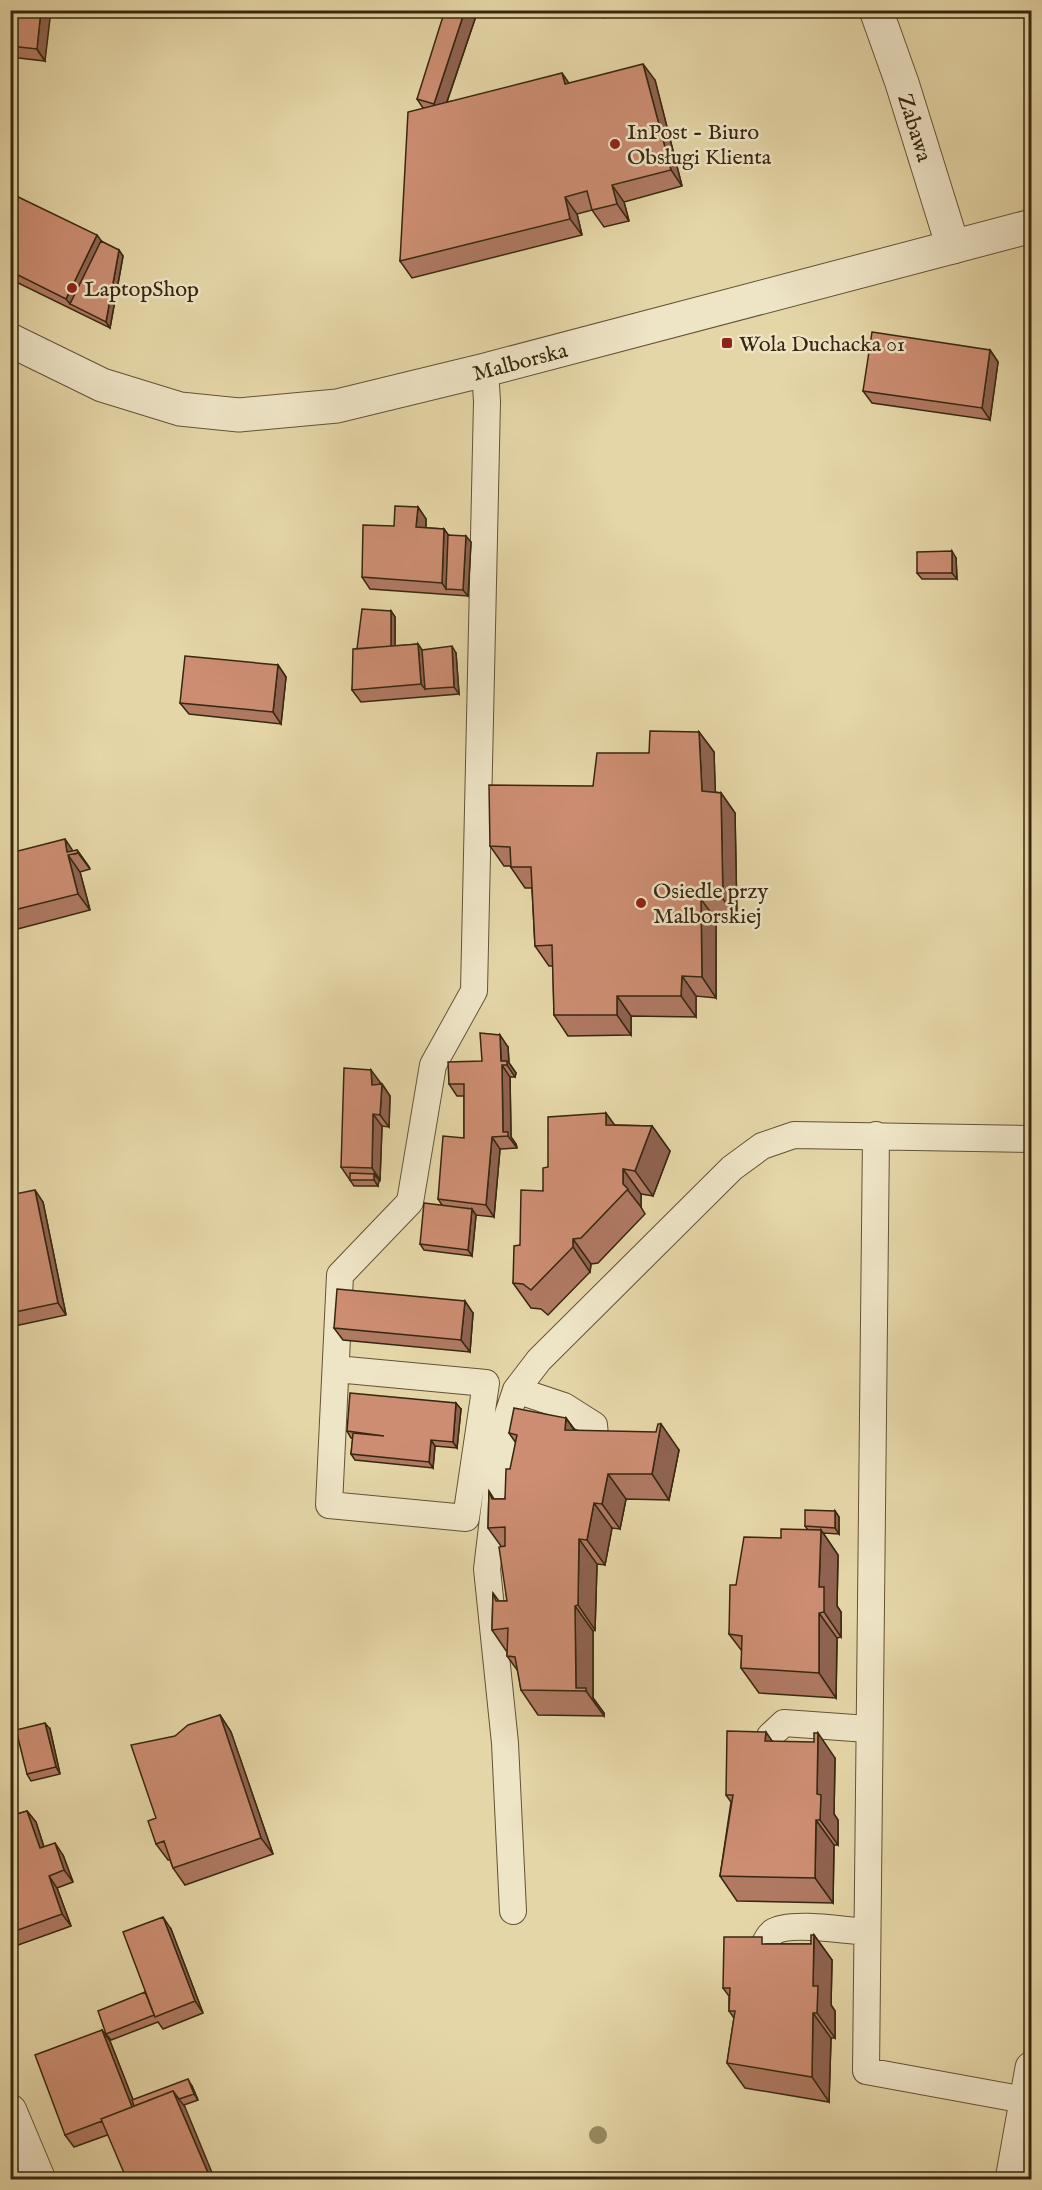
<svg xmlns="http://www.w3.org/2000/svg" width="1042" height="2190" font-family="'IM FELL English',serif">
  <rect width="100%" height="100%" fill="#e5d6a7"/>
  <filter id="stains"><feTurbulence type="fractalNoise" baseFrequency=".00333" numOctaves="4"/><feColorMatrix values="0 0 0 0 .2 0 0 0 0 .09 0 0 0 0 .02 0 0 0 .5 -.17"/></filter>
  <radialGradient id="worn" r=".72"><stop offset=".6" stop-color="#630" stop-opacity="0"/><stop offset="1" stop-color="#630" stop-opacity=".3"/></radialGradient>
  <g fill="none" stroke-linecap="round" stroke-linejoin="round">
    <g stroke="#635335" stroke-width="28">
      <path id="service" d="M876,1135L866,2071L1025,2100
        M336,1369L486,1383L466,1518L329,1505L340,1275L410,1202L433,1065L474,991L487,401L485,370
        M516,1390L564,1406L594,1425L597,1456
        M764,1757L770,1736L784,1723L868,1729
        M513,1911L505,1743L487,1569L504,1426L516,1390L539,1360L732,1168L762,1146L794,1135L1032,1139
        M761,1962C762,1951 764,1940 773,1932C789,1921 845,1930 866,1932"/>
    </g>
    <g stroke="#635335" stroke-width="35">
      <g id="minor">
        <path id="s1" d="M876,10L902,83L953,247"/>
        <path d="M1012,2180L1032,2068"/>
      </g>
    </g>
    <g stroke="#635335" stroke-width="35">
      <g id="tertiary">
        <path id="s2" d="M10,340L102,385L180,409L239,415L337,406L485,370L1032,226"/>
        <path d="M10,2111L39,2180"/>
      </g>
    </g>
    <use href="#service" stroke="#eee4c6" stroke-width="26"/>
    <use href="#minor" stroke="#eee4c6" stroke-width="33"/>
    <use href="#tertiary" stroke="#eee4c6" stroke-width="33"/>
  </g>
  <circle fill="#978a63" cx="598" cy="2135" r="9"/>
  <path fill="#af7962" stroke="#38270f" stroke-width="1.5" d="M10,10L45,61L10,57Z
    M478,10L447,102L569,83L655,80L682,186L624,202L629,221L604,227L592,210L577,214L582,235L412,278L400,261L423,108L417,99Z
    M573,10H604V17Z
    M10,193L101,241L123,256L110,328L10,279Z
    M990,350L998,362L990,420L872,403L863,391Z
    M418,507L426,519V528L444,529L448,535L471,542L468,596L370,589L362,577L394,526Z
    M956,558L957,579H922L917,573Z
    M391,611L395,617V646L418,644L422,650L456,653L459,694L361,702L352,690L357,649Z
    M278,665L286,677L281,724L189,714L180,703Z
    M699,732L714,752L715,792L721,793L735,813L737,919L716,920V998L696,996V1017L631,1016V1035L568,1036L554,1015L553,966H549L535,946L532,888H525L510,866H504L490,846L649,753Z
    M77,850L89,867L90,869L80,872L90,910L10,931V853L73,851Z
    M508,1047L509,1063L516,1073L515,1077H510L511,1137L516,1144L517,1148L500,1149L494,1217L476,1215L472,1256L424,1250L420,1244L442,1205L438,1199L464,1138V1096H457L449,1084L482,1061Z
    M380,1082V1084H382L390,1096L389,1127L382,1126L380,1180H379L378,1186H354L341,1167Z
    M615,1125L652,1126L670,1151L653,1196L641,1194V1207L645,1214L598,1263L591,1264L590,1272L548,1315L541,1309L531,1308L513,1283L520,1245L543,1191L548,1167Z
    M10,1195L43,1202L66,1315L10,1327Z
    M473,1313L470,1352L343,1340L334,1328Z
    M461,1409L457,1448L435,1446L433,1468L355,1460L351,1454L353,1438H351L347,1431Z
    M566,1418L575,1430L679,1450L669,1500L626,1499L620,1529L612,1528L605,1565L597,1564L595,1630L593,1631V1698L604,1713V1716L538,1715L521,1690L518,1671L507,1656V1652L492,1630L493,1593L499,1601H507L501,1546L488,1528L489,1491L494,1499H505L516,1443L509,1433Z
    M835,1511L839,1517V1534L823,1533L838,1555L837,1606L841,1612V1637L837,1638L836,1698L759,1693L741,1668L742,1651L729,1634L736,1585L781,1538L808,1530L805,1526Z
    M220,1715L231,1732L273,1854L185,1885L173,1868L170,1860H168L156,1844V1818L175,1736Z
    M50,1729L60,1774L31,1781L27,1774Z
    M772,1741L835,1758L834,1814L838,1820V1845H834L833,1903L737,1901L720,1876L731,1802L726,1795Z
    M27,1811L36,1822L44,1847L63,1855L73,1882L57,1888L71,1926L10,1948V1816Z
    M171,1929L203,2013L163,2029L158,2022L111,2040L106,2034L145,1992Z
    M814,1935L832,1960L831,2005L835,2011V2038H831L829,2102L745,2088L727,2063L734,2018L729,2011V1996L723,1988L766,1944H811Z
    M102,2030L110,2041L133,2100L192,2086L198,2100L184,2105L185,2107L74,2147L65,2135Z"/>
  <path fill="#8f6350" stroke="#38270f" stroke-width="1.5" d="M41,10H51L45,61L37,49Z
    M465,10H478L442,116L434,104Z
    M599,10H604V17Z
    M643,64L655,80L682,186L671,170Z
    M562,73L573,89L565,84Z
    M612,185L624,202L629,221L617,204Z
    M565,197L577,214L582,235L570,219Z
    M97,235L106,247L70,304L66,299Z
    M119,250L123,256L110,328L106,322Z
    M990,350L998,362L990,420L982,408Z
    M418,507L426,519L425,539L416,527Z
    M444,529L453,541L446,589L442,583Z
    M466,536L471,542L468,596L463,590Z
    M952,551L956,558L957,579L952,573Z
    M391,611L395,617V658L391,652Z
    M418,644L426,656L425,689L421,684Z
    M452,646L456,653L459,694L454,687Z
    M278,665L286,677L281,724L273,712Z
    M699,732L714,752L716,811L702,791Z
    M721,793L735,813L737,919L723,899Z
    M65,839L75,854L67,852Z
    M77,850L89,867L90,869L78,853Z
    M68,855L80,872L90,910L78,894Z
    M701,899L716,920V998L702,977Z
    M682,976L696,996V1017L681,996Z
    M617,996L631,1016V1035L617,1015Z
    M500,1035L508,1047L509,1063L516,1073L515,1077L507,1065L501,1061Z
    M502,1065L510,1077L511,1137L516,1144L517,1148L508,1136L503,1132Z
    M371,1070L380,1082V1097L372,1085Z
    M382,1084L390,1096L389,1127L380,1115Z
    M606,1113L624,1138L606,1125Z
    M373,1114L382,1126L380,1180L372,1168Z
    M652,1126L670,1151L653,1196L635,1171Z
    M492,1137L500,1149L494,1217L486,1205Z
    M623,1169L641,1194V1207L623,1184Z
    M374,1174L379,1180L378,1186L374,1180Z
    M35,1190L43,1202L66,1315L58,1303Z
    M472,1209L476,1215L472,1256L468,1250Z
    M573,1239L591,1264L590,1272L573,1247Z
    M465,1301L473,1313L470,1352L461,1340Z
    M456,1403L461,1409L457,1448L453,1442Z
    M566,1418L583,1443L565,1430Z
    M661,1424L679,1450L669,1500L652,1474Z
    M431,1440L435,1446L433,1468L429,1462Z
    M608,1474L626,1499L620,1529L602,1504Z
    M594,1503L612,1528L605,1565L587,1540Z
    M835,1511L839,1517V1534L835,1528Z
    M821,1530L838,1555L837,1606L841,1612V1637L824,1612L819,1587Z
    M579,1539L597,1564L595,1630L578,1605Z
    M575,1606L593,1631V1698L604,1713V1716L586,1691L576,1688Z
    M819,1613L837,1638L836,1698L819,1673Z
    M220,1715L231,1732L273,1854L261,1838Z
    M45,1723L50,1729L60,1774L56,1767Z
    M766,1732L783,1757L765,1741Z
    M818,1733L835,1758L834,1814L838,1820V1845L820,1820L817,1794Z
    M27,1811L36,1822L48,1860L40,1848Z
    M816,1820L834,1845L833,1903L815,1878Z
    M55,1843L63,1855L73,1882L64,1870Z
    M49,1876L57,1888L71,1926L62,1914Z
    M163,1917L171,1929L203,2013L195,2001Z
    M814,1935L832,1960L831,2005L835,2011V2038L817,2013L813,1986Z
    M813,2013L831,2038L829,2102L812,2077Z
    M102,2030L110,2041L139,2115L133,2110Z
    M188,2079L192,2086L198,2100L194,2094Z
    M173,2091L185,2107L215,2180H211Z"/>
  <path fill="#cc8d72" stroke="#38270f" stroke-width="1.5" d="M10,10H41L37,49L10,46Z
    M445,10H465L434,104L417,99Z
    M643,64L671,170L612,185L617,204L592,210L587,191L565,197L570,219L400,261L408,112L562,73L565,84Z
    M10,193L97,235L66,299L10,271Z
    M101,241L119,250L106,322L70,304Z
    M872,332L990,350L982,408L863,391Z
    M395,506L418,507L416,527L444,529L442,583L362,577L363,525L394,526Z
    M448,535L466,536L463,590L446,589Z
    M952,551V573H917V552Z
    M362,609L391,611V646L357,649Z
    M418,644L421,684L352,690L353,649Z
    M452,646L454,687L425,689L422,650Z
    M185,656L278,665L273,712L180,703Z
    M650,731L699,732L702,791L721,793L723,899H701L702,977L682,976L681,996H617V1015H554L552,945L535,946L531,867H511L510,847L490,846L489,785L593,786L597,753H649Z
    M65,839L67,852L77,850L78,853L68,855L78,894L10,911V853Z
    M480,1033L500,1035L501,1061H507V1065H502L503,1132H508V1136L492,1137L486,1205L438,1199L443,1136L464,1138V1084H449L448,1062L482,1061Z
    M344,1068L371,1070L372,1085L382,1084L380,1115L373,1114L372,1168L341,1167Z
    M606,1113V1125L652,1126L635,1171L623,1169V1184L628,1189L581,1238L573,1239V1247L531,1290L523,1284L513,1283L514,1246L520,1245L521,1190L543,1191V1168L548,1167V1117Z
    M350,1173L374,1174V1180H350Z
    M35,1190L58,1303L10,1313V1195Z
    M424,1203L472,1209L468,1250L420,1244Z
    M337,1289L465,1301L461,1340L334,1328Z
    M350,1393L456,1403L453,1442L431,1440L429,1462L351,1454L353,1433L384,1436L347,1431Z
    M514,1408L566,1418L565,1430L656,1432L658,1424H661L652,1474H608L602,1504L594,1503L587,1540L579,1539L578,1605L575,1606L576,1688H586V1691L521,1690L515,1657L507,1656L508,1628L492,1630L493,1593L496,1601H507L499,1547L505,1546V1527L488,1528L489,1491L492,1499H505L506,1469H510L517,1435L509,1433Z
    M805,1510L835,1511V1528L805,1526Z
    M781,1529L821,1530L819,1587H824V1612L819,1613V1673L741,1668L742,1636L729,1634L730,1585H736L744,1537L781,1538Z
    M220,1715L261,1838L173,1868L164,1841L156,1844L148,1821L156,1818L131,1745L175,1736L188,1725Z
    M45,1723L56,1767L27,1774L16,1730Z
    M727,1731L766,1732L765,1741L814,1742V1733H818L817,1794L821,1795L820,1820H816L815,1878L720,1876L733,1795H726Z
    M27,1811L40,1848L55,1843L64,1870L49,1876L62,1914L10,1933V1816Z
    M163,1917L195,2001L155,2017L123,1932Z
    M811,1935H814L813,1986H818L817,2013H813L812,2077L727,2063L735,2011H729L730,1988H723L724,1937H762V1944H811Z
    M145,1992L154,2015L106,2034L98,2011Z
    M102,2030L132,2107L101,2119L102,2121L65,2135L35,2055Z
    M188,2079L194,2094L179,2099L173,2091L134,2106L132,2100Z
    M173,2091L211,2180H127L101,2119Z"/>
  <g fill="#8f2418" stroke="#eee4c6" stroke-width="2">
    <circle cx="615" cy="144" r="6"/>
    <circle cx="72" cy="288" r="6"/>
    <rect x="721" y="337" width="12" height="12" rx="3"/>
    <circle cx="641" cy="903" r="6"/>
  </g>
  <g text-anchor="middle" stroke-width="5" stroke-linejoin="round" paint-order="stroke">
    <g font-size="22" fill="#38270f" stroke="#eee4c6">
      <text dy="8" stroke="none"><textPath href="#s1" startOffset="124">Zabawa</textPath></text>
      <text dy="8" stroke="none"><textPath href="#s2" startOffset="530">Malborska</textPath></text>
    </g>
    <g font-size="22" fill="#38270f" stroke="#eee4c6" text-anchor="start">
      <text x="627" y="139">InPost - Biuro<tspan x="627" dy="25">Obsługi Klienta</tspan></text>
      <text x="84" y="296">LaptopShop</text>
      <text x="739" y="351">Wola Duchacka 01</text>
      <text x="653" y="898">Osiedle przy<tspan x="653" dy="25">Malborskiej</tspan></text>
    </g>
  </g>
  <rect width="1042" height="2190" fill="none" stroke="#e5d6a7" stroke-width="36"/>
  <rect x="12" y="12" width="1018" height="2166" fill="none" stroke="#38270f" stroke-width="3"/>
  <rect x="18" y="18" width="1006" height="2154" fill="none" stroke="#38270f" stroke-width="1.5"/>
  <rect width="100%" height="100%" filter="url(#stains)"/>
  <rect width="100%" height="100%" fill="url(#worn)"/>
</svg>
